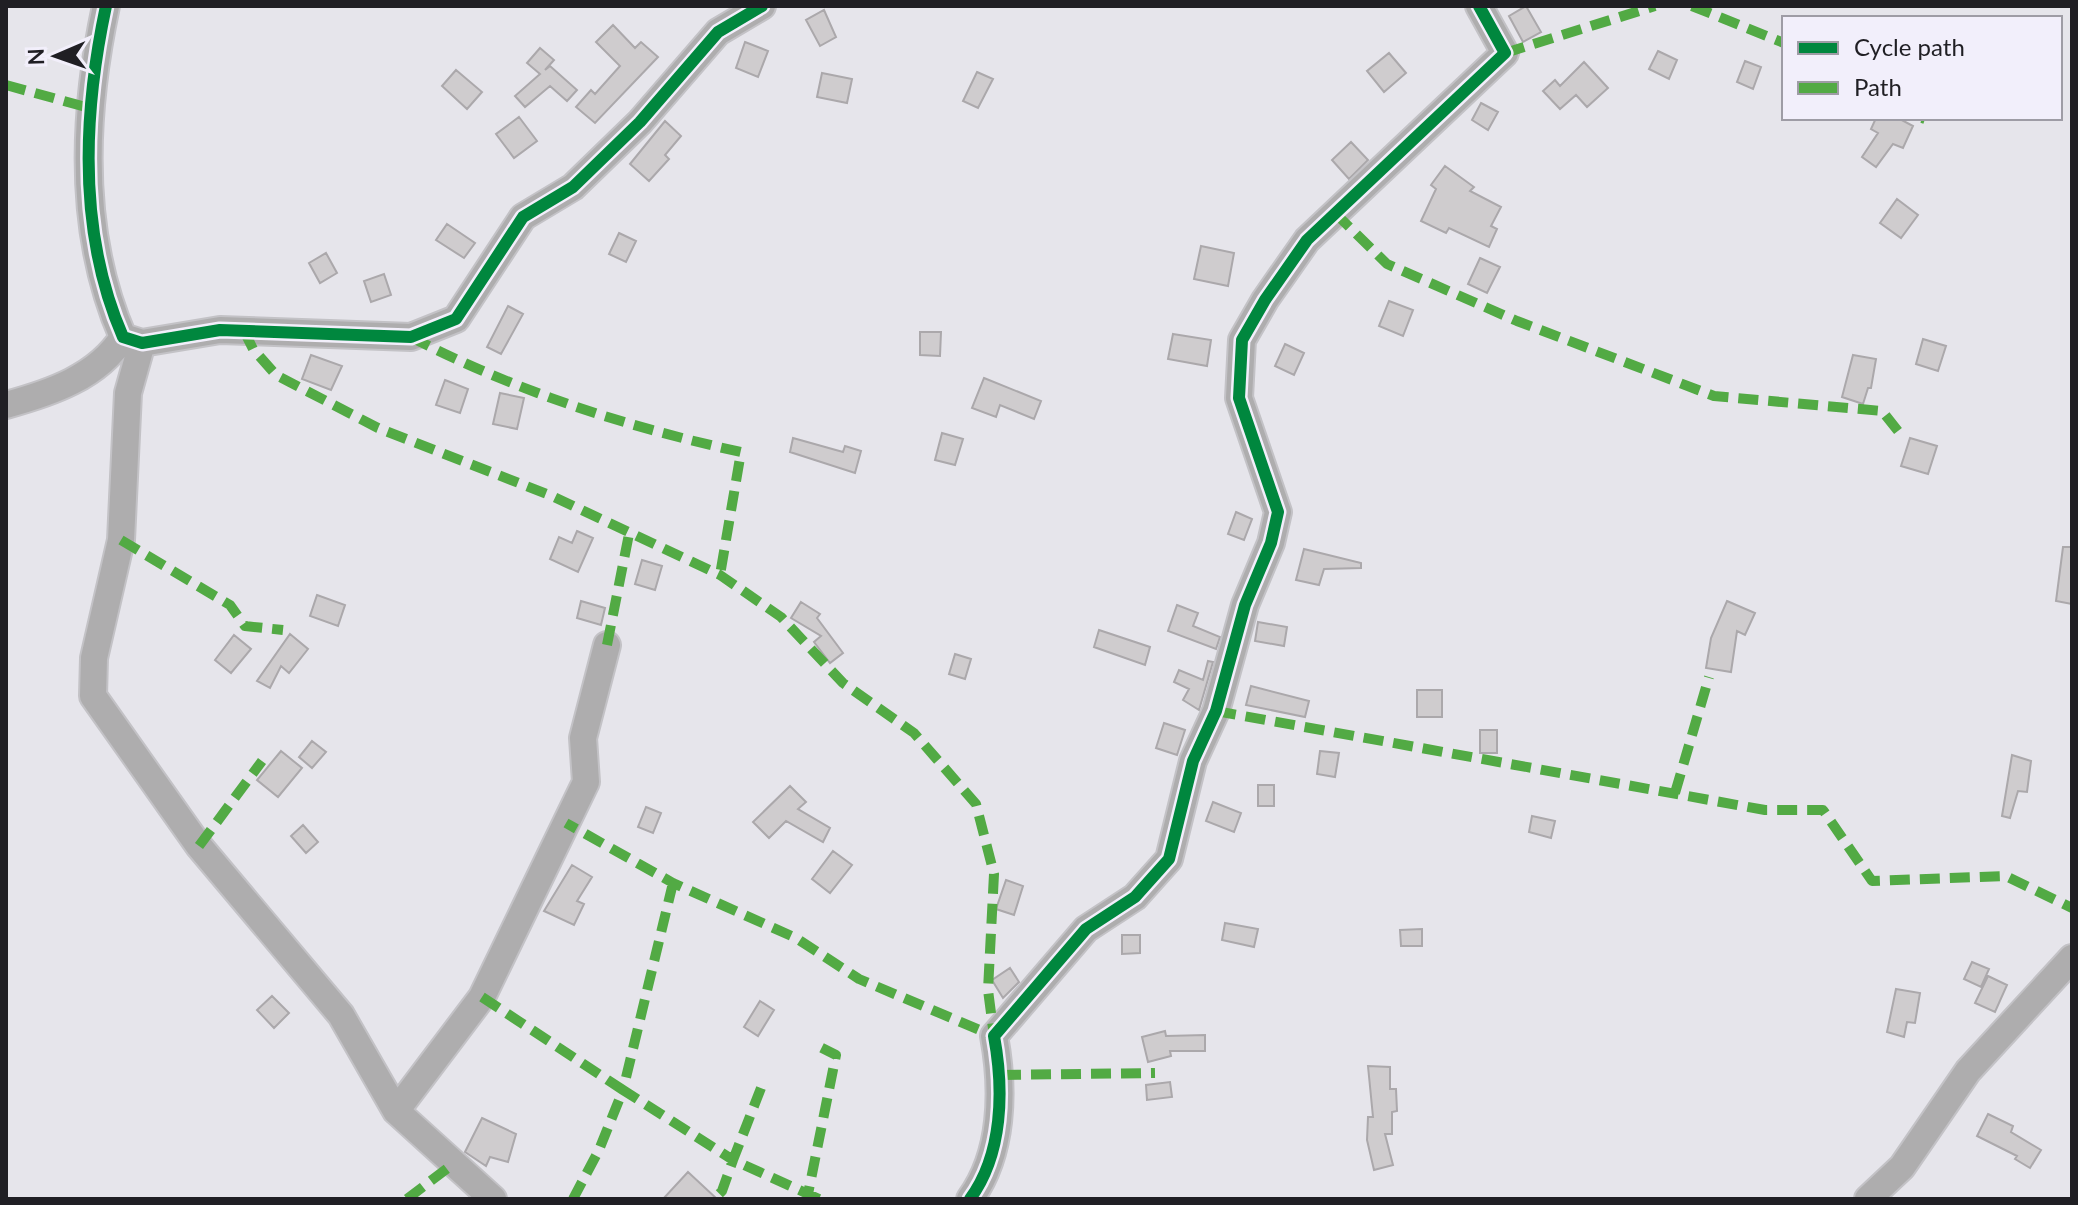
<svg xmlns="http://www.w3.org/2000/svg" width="2078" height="1205" font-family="Lato,sans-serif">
  <rect width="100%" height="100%" fill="#e6e5eb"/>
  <path fill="#cfccce" stroke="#aba8ab" stroke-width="2" d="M1526,6L1541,32L1523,42L1509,16Z
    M824,10L836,37L820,46L806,20Z
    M613,25L635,48L641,42L658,57L595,123L576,107L591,90L595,94L620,66L596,42Z
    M745,42L768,51L758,77L736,68Z
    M540,48L554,60L545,70L550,66L577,90L567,101L550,86L525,107L515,96L540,74L527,63Z
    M1658,51L1677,60L1669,79L1649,69Z
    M1389,53L1406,73L1384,92L1367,71Z
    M1745,61L1761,67L1753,89L1737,82Z
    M1584,62L1608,88L1587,107L1576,95L1560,109L1543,91L1555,80L1560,86Z
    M456,70L482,92L467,109L442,86Z
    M977,72L993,79L978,108L963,101Z
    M822,73L852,79L847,103L817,97Z
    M1481,103L1498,112L1488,130L1472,120Z
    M519,117L537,141L514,158L496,134Z
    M1876,118H1898L1913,126L1903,148L1893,144L1876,167L1862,157L1878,133L1871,129Z
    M665,121L681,136L665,155L669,159L649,181L630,164Z
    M1351,142L1368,160L1349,179L1332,160Z
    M1445,166L1474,187L1470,191L1501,207L1491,226L1497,229L1489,247L1449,228L1446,233L1421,221L1436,189L1431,185Z
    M1897,199L1918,215L1901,238L1880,223Z
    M447,224L475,243L464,258L436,240Z
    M619,233L636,241L626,262L609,254Z
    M1201,246L1234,253L1228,286L1194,279Z
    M326,253L337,273L320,283L309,263Z
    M1480,258L1500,267L1487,293L1468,284Z
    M384,274L391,295L371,302L364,281Z
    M1389,301L1413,310L1403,336L1379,326Z
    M508,306L523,314L501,354L487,347Z
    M920,332H941L940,356L920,355Z
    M1173,334L1211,340L1207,366L1168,359Z
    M1923,339L1946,346L1938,371L1916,364Z
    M1285,344L1304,353L1294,375L1275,366Z
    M311,355L342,366L331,390L302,379Z
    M1853,355L1876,359L1871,388H1868L1863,404L1842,397Z
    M984,378L1041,401L1034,419L1000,405L996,417L972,408Z
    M445,380L468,389L460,413L436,405Z
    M500,393L524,398L517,429L493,424Z
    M942,433L963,439L955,465L935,460Z
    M793,438L843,452L845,446L861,451L855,473L790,452Z
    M1910,438L1937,446L1928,474L1901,466Z
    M1236,512L1252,519L1244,540L1228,534Z
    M577,531L593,538L578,572L550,559L559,537L572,543Z
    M2063,547H2072V604L2056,601Z
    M1304,549L1361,563V568L1324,569L1319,585L1296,580Z
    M642,560L662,566L655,590L635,584Z
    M317,595L345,605L338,626L310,616Z
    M581,601L605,608L601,625L577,618Z
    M1727,601L1755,613L1745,635L1737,631L1731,672L1706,668L1711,638Z
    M801,602L820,614L817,618L843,653L830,663L814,642L821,636L791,618Z
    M1177,605L1198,613L1193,626L1220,637L1216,649L1168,631Z
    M1258,622L1287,627L1284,646L1255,641Z
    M1099,630L1150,647L1145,665L1094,647Z
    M290,634L308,649L289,673L281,666L270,688L257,681Z
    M234,635L251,649L231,673L215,660Z
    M955,654L971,659L965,679L949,674Z
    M1208,661L1213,662L1199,710L1183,700L1189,689L1174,682L1179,670L1203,680Z
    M1251,686L1309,701L1305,717L1246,705Z
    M1417,690H1442V717H1417Z
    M1164,723L1185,730L1177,755L1156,748Z
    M1480,730H1497V753H1480Z
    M312,741L326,752L312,768L299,757Z
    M281,751L302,768L278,797L257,780Z
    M1320,751L1339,753L1335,777L1317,774Z
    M2012,755L2031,761L2027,792L2018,791L2010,818L2002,816Z
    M1258,785H1274V806H1258Z
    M790,786L806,802L798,809L830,828L823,842L786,821L769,838L753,822Z
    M1213,802L1241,813L1234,832L1206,821Z
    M646,807L661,813L653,833L638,827Z
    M1532,816L1555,821L1551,838L1529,832Z
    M303,825L318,842L306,853L291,836Z
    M833,851L852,865L830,893L812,879Z
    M572,865L592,877L577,901L584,904L574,925L544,911Z
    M1006,880L1023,886L1014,915L996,909Z
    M1225,923L1258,929L1254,947L1222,940Z
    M1422,929V946H1401L1400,930Z
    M1122,935H1140V953L1122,954Z
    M1972,962L1989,969L1981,987L1964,979Z
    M1010,968L1019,982L1003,998L992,980Z
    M1988,976L2007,985L1995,1012L1975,1003Z
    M1896,989L1920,993L1915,1023L1907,1022L1904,1037L1887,1032Z
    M272,996L289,1013L274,1028L257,1010Z
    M760,1001L774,1010L758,1036L744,1027Z
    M1165,1031L1166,1036L1205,1035V1051H1170L1171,1056L1148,1062L1142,1037Z
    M1368,1066L1390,1067V1089H1396L1397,1111L1392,1112V1134H1385L1393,1165L1374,1170L1367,1140L1368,1117H1373Z
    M1170,1082L1172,1097L1147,1100L1146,1085Z
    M1988,1114L2013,1126L2011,1132L2041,1150L2030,1168L2015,1159L2017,1156L1977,1136Z
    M482,1118L516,1134L508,1162L490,1157L486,1166L465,1152Z
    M688,1172L717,1199H663Z"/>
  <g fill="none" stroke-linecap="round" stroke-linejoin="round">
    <g stroke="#c3c2c6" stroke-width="30">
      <path id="minor" d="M106,6C83,114 78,234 123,337L142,343L220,330L411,337L456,319L523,217L573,187L640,122L718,32L762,6
        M142,343L128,393L121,540L94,658L93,696L199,846L341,1015L396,1111L493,1199
        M6,405C50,393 98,377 123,337
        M396,1111L482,997L586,782L583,738L607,645
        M970,1199C1003,1154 1004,1090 994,1036L1086,929L1135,897L1169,859L1193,761L1216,711L1245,605L1271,543L1278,512L1239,398L1242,340L1265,300L1307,240L1505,53L1479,6
        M1868,1199L1902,1167L1968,1071L2072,958"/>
    </g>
    <use href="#minor" stroke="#aeadae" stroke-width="26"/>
    <path stroke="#52aa44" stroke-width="10" stroke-dasharray="20 10" stroke-linecap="butt" d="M1692,6L1784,43
      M1505,53L1655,6
      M6,85L93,109
      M1922,118L1925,119
      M1335,213L1387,264L1517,321L1714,396L1882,411L1898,431
      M244,331L253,349L276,375L378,428L552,496L720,575L781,617L843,683L914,733L976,804L994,874L988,990L994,1036L859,979L796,938L673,883L566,823
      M411,337C515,391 627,427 741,452L720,575
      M121,540L230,605L245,626L283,630
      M607,645L629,534
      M1216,711L1765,810H1823L1872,881L2006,876L2072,908
      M1675,793L1709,677
      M199,846L262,761
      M673,883L623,1090L733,1160L722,1191L714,1199
      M482,997L623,1090L599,1150L573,1199
      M1001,1075L1155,1073
      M761,1088L733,1160L808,1194
      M407,1199L453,1164
      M819,1199L808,1194L836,1055L820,1047"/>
    <g stroke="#f2effb" stroke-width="17">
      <path id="cycleway" d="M106,6C83,114 78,234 123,337L142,343L220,330L411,337L456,319L523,217L573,187L640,122L718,32L762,6
        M970,1199C1003,1154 1004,1090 994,1036L1086,929L1135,897L1169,859L1193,761L1216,711L1245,605L1271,543L1278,512L1239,398L1242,340L1265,300L1307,240L1505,53L1479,6"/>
    </g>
    <use href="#cycleway" stroke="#00873e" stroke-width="12"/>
  </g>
  <rect width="2078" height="1205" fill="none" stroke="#201f24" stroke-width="16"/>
  <rect x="1782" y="16" width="280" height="104" fill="#f2effb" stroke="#9e9ca5" stroke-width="2"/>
  <rect x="1798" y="42" width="40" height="12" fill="#00873e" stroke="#9e9ca5" stroke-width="2"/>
  <text x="1854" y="56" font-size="24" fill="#201f24">Cycle path</text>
  <rect x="1798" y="82" width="40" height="12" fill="#52aa44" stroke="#9e9ca5" stroke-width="2"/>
  <text x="1854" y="96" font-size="24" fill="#201f24">Path</text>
  <g transform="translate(56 56) rotate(268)" stroke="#f2effb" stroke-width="6" paint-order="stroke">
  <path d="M0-6L14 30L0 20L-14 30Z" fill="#201f24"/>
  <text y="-12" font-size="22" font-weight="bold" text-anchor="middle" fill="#201f24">N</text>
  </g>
</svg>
